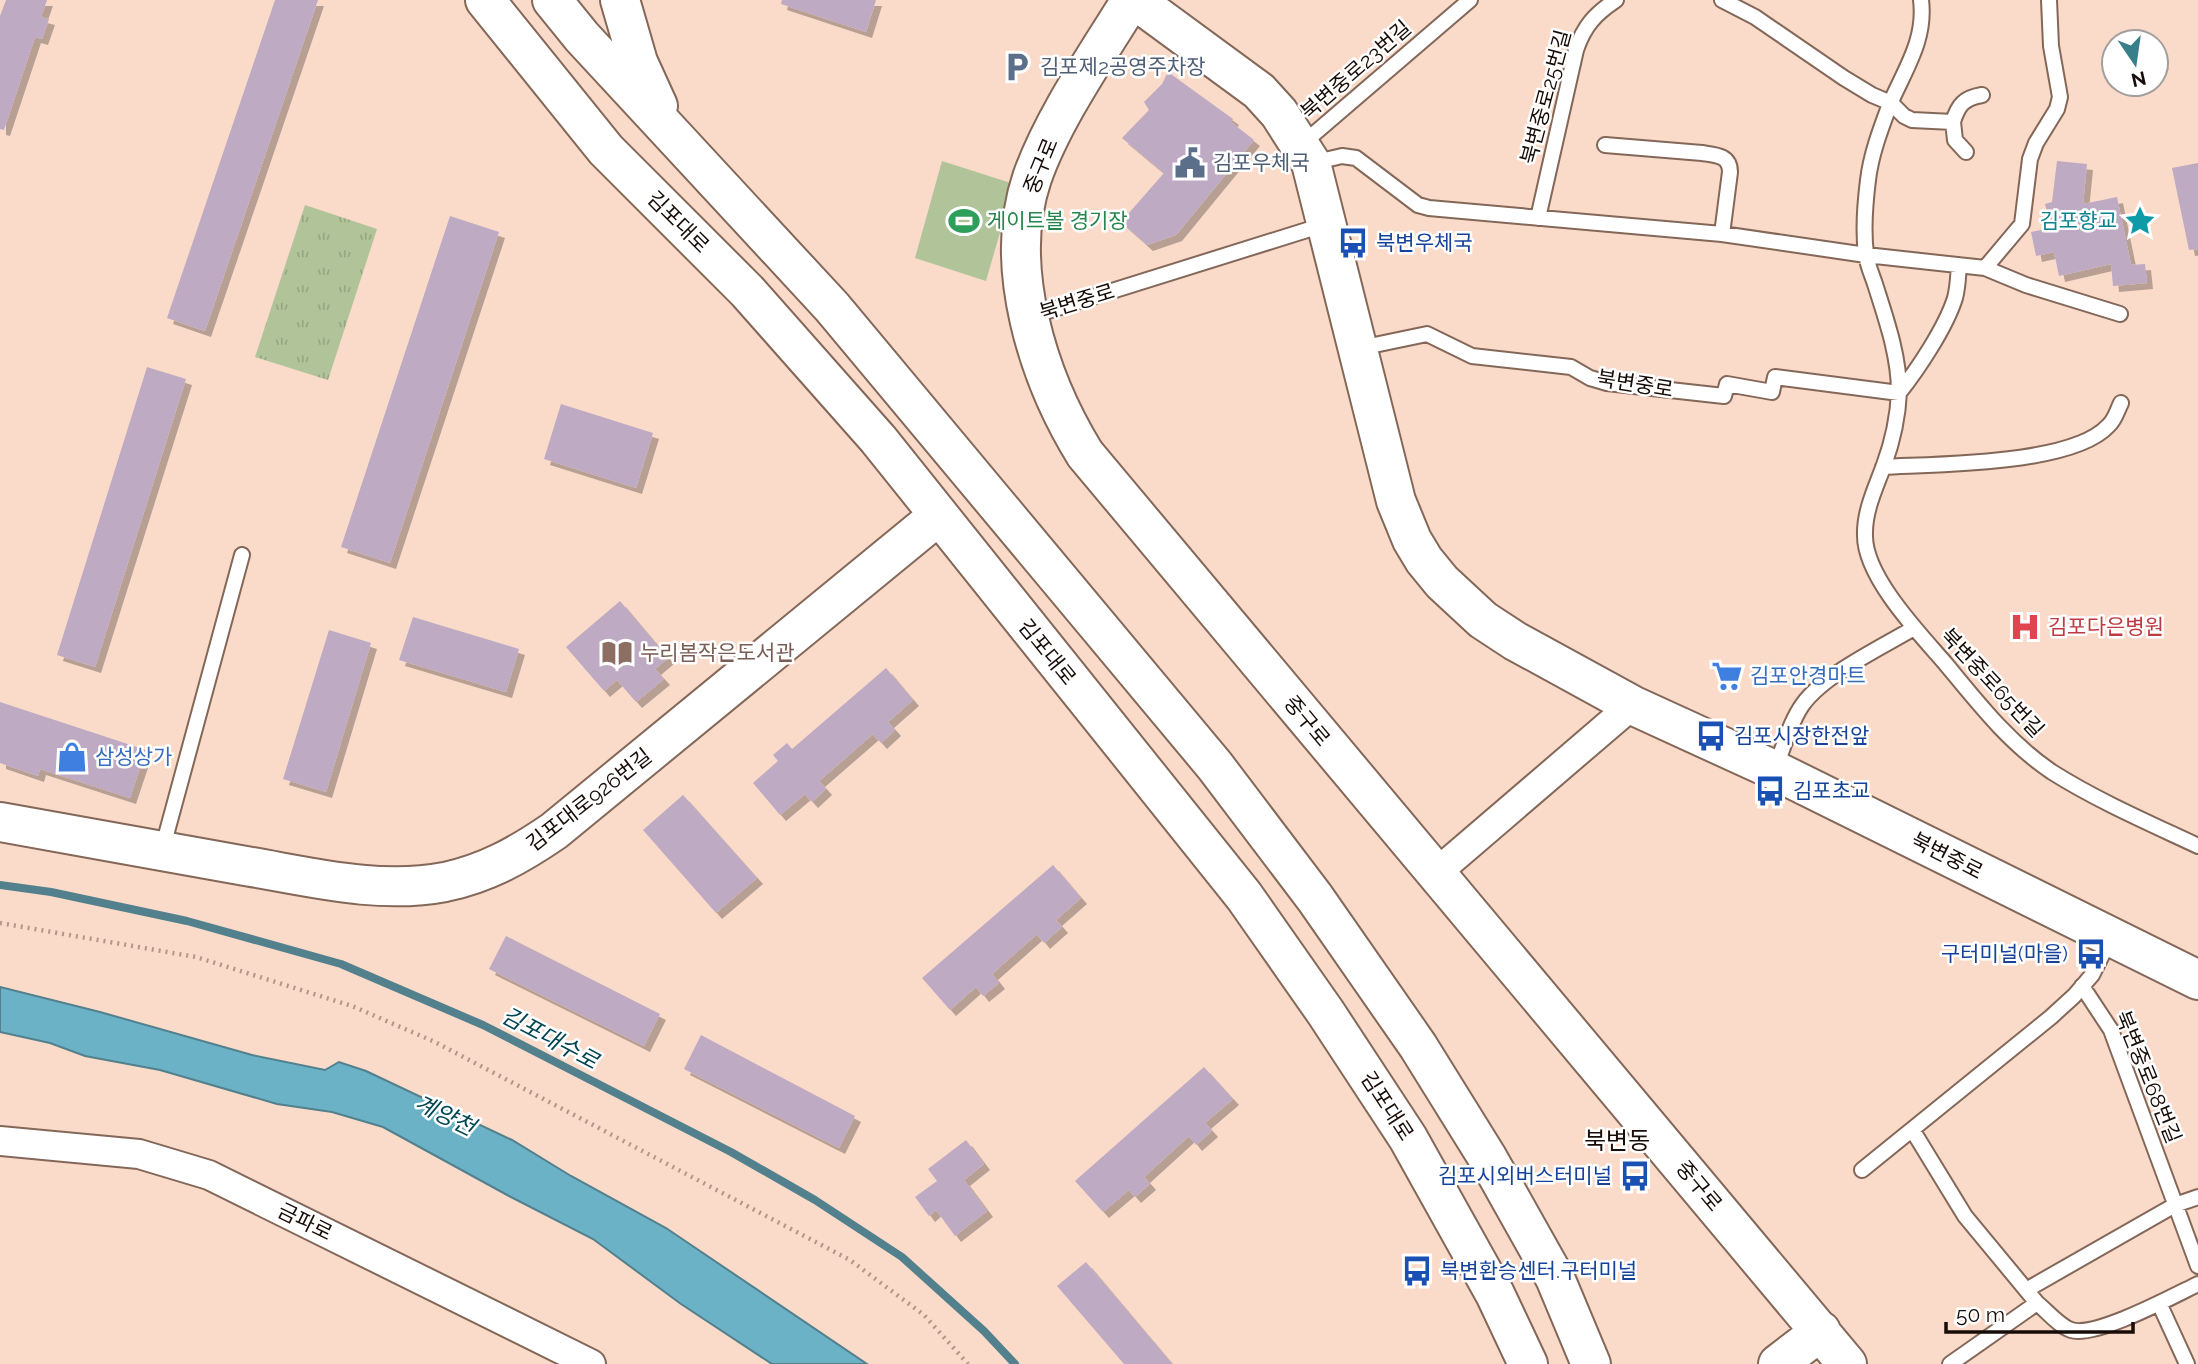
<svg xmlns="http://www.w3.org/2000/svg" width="2198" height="1364" font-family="Raleway,'Noto Sans KR',sans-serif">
  <defs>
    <pattern id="park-tufts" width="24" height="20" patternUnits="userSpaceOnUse" patternTransform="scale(1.75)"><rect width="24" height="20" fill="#b1c499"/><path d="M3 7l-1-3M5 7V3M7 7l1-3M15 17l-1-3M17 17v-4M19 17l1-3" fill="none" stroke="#98a782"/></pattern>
    <filter id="shadow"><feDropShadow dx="6" dy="6" stdDeviation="0" flood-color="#0004"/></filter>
  </defs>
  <rect width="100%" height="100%" fill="#fadac9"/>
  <path fill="#b1c499" d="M942,161L1014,184L986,281L915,258Z"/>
  <path fill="url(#park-tufts)" d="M305,205L377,229L328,380L255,357Z"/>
  <path fill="#6cb2c7" stroke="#52808d" stroke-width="2" d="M0,987L100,1012L252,1055L325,1070L339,1062L366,1071L512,1140L571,1176L666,1228L867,1364H772L681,1304L593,1239L509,1196L383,1127L332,1112L277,1104L160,1070L85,1056L50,1043L0,1032Z"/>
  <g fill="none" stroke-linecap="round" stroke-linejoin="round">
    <path stroke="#52808d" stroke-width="8" d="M0,885L51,892L187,921L341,964L483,1025L731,1152L815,1200L902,1257L984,1331L1015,1364"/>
  </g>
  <path fill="#beaac3" filter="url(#shadow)" d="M6,0H47L41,17L49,19L42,39L35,37L4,130L0,129V16Z
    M275,0H318L205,331L167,318Z
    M782,0H876L866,32L781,4Z
    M1168,72L1233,119L1231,122L1254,140L1176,235L1147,245L1121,222L1164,173L1122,138L1149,110L1144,102L1162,84Z
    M2057,161L2087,164L2083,204L2117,197L2131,265L2145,264L2147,283L2113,286L2111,264L2059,276L2054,252L2036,256L2031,232L2051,228L2045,204L2052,202Z
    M2198,163V249L2189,250L2172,168Z
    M450,216L499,232L390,563L341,547Z
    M147,367L186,379L95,667L57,655Z
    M561,404L653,433L636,488L544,459Z
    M620,601L668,658L655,669L664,679L636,702L617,680L604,691L566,647Z
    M413,617L519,649L506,692L399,660Z
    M329,630L371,643L326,792L283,779Z
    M886,668L913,700L888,722L895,730L881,743L873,734L819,781L826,789L812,802L805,794L780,815L753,783L778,761L773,755L787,743L792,749Z
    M0,702L146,750L130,798L40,769L38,776L0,763Z
    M683,795L757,878L716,913L643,830Z
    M1053,865L1081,898L1056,920L1062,927L1044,943L1037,934L992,974L999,983L983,996L976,987L950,1010L922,978Z
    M506,936L660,1014L644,1046L489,969Z
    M701,1035L855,1116L839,1148L684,1069Z
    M1204,1067L1233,1099L1205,1123L1212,1131L1196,1145L1189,1136L1144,1177L1150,1184L1135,1197L1129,1190L1103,1212L1075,1181Z
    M966,1140L984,1164L964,1180L987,1211L955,1236L936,1210L929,1216L915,1197L937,1181L928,1169Z
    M1086,1262L1172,1364H1124L1057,1286Z"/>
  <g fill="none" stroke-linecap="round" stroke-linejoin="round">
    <g stroke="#836758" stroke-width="18">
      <path id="lane" d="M1722,0L1755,17L1844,78L1872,95L1891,103L1904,116L1912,120L1953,122C1958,105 1964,98 1982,95
        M1921,0C1926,40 1905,69 1890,104C1881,128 1871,154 1868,180C1865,204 1863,231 1866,254C1867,264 1872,275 1875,284C1886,319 1899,355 1899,392C1898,416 1892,443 1884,465C1876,487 1864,511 1865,536C1865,577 1919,633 1945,663C1978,703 2009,743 2052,772C2098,801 2149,823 2198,846
        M1953,122L1955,140L1966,152
        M1301,145L1470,0
        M1605,145L1702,153C1715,155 1730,155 1730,172L1722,234
        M1312,163L1342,156L1356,158L1418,205L1429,208L1722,234L1866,255L1985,268L2022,224L2030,159L2036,143L2057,109L2060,97L2051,46L2049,0
        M1538,218L1576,50C1584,26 1595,14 1616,0
        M1985,268L2026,285L2120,314
        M1032,316L1323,225
        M1360,348L1427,334L1472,356L1571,367L1590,378L1607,383L1724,396L1727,384L1772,392L1775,377L1899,393C1918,369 1946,327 1955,298C1958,287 1958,276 1959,265
        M1883,467C1936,464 2072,465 2108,426C2115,420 2117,411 2121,403
        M1775,768C1784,747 1790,722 1803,704C1825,674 1882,647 1914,628
        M162,850L242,555
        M2082,986L2111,1030L2198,1266
        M1913,1131L1965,1216L2037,1303
        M1862,1170L2051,1017L2074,996L2092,975L2110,939
        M2026,1290L2175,1205L2198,1197
        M2159,1303L2187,1364
        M1950,1364L2037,1303C2047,1311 2059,1326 2071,1330C2096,1338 2173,1296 2198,1284"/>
    </g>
    <g stroke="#836758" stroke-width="32">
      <path id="street" d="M1435,874L1632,705
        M0,1141L139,1154L209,1175L591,1364"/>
    </g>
    <g stroke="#836758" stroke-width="42">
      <path id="secondary" d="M485,0L606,150L747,291L878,439L1244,896L1326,1013L1408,1138L1495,1294L1528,1364
        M552,0L582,37L832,307L1215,766L1315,898L1418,1046L1487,1157L1555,1278L1591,1364
        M620,0L638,62L658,106
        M1131,0C1098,54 1053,118 1032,178C1002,266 1038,378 1085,454L1847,1364
        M1135,0L1259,91L1279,113L1311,163L1396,501L1412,540L1424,560L1442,582L1483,620L1515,641L1632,705L1774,770L2198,980
        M0,822C80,836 160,851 240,865C307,876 377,895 445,882C487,873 519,855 554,831L938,516
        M1778,1364L1821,1331"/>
    </g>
    <path stroke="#b1978a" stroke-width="4.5" stroke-dasharray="2 5" stroke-linecap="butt" d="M0,923L196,957L352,1006L435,1042L850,1260L924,1315L968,1364"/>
    <use href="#lane" stroke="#fff" stroke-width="14"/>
    <use href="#street" stroke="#fff" stroke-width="28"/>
    <use href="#secondary" stroke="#fff" stroke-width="38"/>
  </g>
  <defs>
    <g id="parking-bare" transform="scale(2.415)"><path d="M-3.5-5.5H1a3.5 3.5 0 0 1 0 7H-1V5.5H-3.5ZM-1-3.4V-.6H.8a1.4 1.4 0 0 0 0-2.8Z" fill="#5c6f8a" stroke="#fff" stroke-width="2.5" paint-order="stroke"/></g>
    <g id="civic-bare" transform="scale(2.415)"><path d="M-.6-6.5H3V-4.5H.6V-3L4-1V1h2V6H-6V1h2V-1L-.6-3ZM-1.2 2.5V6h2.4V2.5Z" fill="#5c6f8a" stroke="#fff" stroke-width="2.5" paint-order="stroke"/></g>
    <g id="stadium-bare" transform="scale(2.415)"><path d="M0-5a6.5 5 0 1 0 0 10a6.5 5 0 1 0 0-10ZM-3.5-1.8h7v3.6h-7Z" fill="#2e9e5b" stroke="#fff" stroke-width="2.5" paint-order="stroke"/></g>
    <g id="sight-bare" transform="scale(2.415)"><path d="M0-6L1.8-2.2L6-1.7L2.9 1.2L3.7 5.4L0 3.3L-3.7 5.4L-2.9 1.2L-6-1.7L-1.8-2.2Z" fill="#0f9aa8" stroke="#fff" stroke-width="2.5" paint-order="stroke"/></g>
    <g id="bus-bare" transform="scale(2.415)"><path d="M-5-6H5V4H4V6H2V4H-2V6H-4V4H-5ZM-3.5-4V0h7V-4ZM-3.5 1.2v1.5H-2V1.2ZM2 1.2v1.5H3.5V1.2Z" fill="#1a4fb4" stroke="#fff" stroke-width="2.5" paint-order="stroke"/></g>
    <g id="hospital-bare" transform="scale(2.415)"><path d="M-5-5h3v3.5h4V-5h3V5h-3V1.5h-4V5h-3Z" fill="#e0444e" stroke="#fff" stroke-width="2.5" paint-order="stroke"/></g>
    <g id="library-bare" transform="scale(2.415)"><path d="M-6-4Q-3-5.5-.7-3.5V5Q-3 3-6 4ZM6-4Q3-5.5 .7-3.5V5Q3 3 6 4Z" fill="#8d6e63" stroke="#fff" stroke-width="2.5" paint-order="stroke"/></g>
    <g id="supermarket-bare" transform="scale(2.415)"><path d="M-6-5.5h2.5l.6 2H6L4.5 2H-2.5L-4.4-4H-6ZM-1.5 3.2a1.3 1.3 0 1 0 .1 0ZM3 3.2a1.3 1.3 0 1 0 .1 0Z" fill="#3f7fe0" stroke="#fff" stroke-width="2.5" paint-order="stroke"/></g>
    <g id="shop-bare" transform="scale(2.415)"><path d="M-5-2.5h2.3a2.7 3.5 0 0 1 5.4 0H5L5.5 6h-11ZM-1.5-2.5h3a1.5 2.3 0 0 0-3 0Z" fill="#3f7fe0" stroke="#fff" stroke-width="2.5" paint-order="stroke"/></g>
  </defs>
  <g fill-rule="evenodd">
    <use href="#parking-bare" x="1017" y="67"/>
    <use href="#civic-bare" x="1190" y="163"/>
    <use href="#stadium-bare" x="964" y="221"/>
    <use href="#sight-bare" x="2140" y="221"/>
    <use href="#bus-bare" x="1353" y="243"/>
    <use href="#hospital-bare" x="2025" y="627"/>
    <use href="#library-bare" x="617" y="653"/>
    <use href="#supermarket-bare" x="1727" y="676"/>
    <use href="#bus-bare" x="1711" y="736"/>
    <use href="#shop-bare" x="72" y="757"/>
    <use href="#bus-bare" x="1770" y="791"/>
    <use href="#bus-bare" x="2091" y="954"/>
    <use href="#bus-bare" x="1635" y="1176"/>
    <use href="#bus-bare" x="1417" y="1271"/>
  </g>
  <g text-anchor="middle" stroke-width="5" stroke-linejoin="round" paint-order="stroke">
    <g font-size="21" fill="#4e5e75" stroke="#fff" text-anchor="start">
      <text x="1040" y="74">김포제2공영주차장</text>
      <text x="1213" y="170">김포우체국</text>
    </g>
    <g font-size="21" fill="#170c07" stroke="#fff">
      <text transform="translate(1356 70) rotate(-41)" y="7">북변중로23번길</text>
      <text transform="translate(1546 97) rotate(-75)" y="7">북변중로25번길</text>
      <text transform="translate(1041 166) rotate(-68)" y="7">중구로</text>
      <text transform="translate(678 222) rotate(45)" y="7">김포대로</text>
      <text transform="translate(1077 302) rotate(-17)" y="7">북변중로</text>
      <text transform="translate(1635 384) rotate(9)" y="7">북변중로</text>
      <text transform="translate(1047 652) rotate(51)" y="7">김포대로</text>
      <text transform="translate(1992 683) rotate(47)" y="7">북변중로65번길</text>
      <text transform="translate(1307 721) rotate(50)" y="7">중구로</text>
      <text transform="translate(589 800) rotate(-38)" y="7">김포대로926번길</text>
      <text transform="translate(1947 856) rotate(27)" y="7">북변중로</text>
      <text transform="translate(2148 1077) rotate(68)" y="7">북변중로68번길</text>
      <text transform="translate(1387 1106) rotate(57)" y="7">김포대로</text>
      <text transform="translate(1699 1186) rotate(50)" y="7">중구로</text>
      <text transform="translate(305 1222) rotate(26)" y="7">금파로</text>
    </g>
    <g font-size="21" fill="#27864d" stroke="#fff" text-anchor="start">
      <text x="987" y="228">게이트볼 경기장</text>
    </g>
    <g font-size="21" fill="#0d838f" stroke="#fff" text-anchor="end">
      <text x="2117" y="228">김포향교</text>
    </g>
    <g font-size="21" fill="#164399" stroke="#fff" text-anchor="start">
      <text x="1376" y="250">북변우체국</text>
      <text x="1734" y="743">김포시장한전앞</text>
      <text x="1793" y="798">김포초교</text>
      <text x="2068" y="961" text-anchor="end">구터미널(마을)</text>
      <text x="1612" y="1183" text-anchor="end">김포시외버스터미널</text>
      <text x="1440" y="1278">북변환승센터.구터미널</text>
    </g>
    <g font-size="21" fill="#be3a42" stroke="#fff" text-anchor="start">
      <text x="2048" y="634">김포다은병원</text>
    </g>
    <g font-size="21" fill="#785e54" stroke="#fff" text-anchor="start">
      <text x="640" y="660">누리봄작은도서관</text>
    </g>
    <g font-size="21" fill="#366cbe" stroke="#fff" text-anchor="start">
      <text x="1750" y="683">김포안경마트</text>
      <text x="95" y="764">삼성상가</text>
    </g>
    <g font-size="23" font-style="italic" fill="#014553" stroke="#fff">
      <text transform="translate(550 1038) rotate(28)" y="8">김포대수로</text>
      <text transform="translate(445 1115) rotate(26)" y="8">계양천</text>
    </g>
    <g font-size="24" fill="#170c07" stroke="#fff">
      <text x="1617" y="1149">북변동</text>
    </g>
  </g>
  <g transform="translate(2135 63) rotate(167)"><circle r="33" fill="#ffffff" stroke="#a29e9c" stroke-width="2"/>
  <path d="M0-5L12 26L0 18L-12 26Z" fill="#387f89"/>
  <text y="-10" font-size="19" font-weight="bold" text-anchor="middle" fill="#170c07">N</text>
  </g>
  <path d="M1946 1322v10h187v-10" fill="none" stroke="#170c07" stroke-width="3.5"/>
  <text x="1956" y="1322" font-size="21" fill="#170c07" stroke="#ffffff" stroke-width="5" paint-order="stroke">50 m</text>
</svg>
